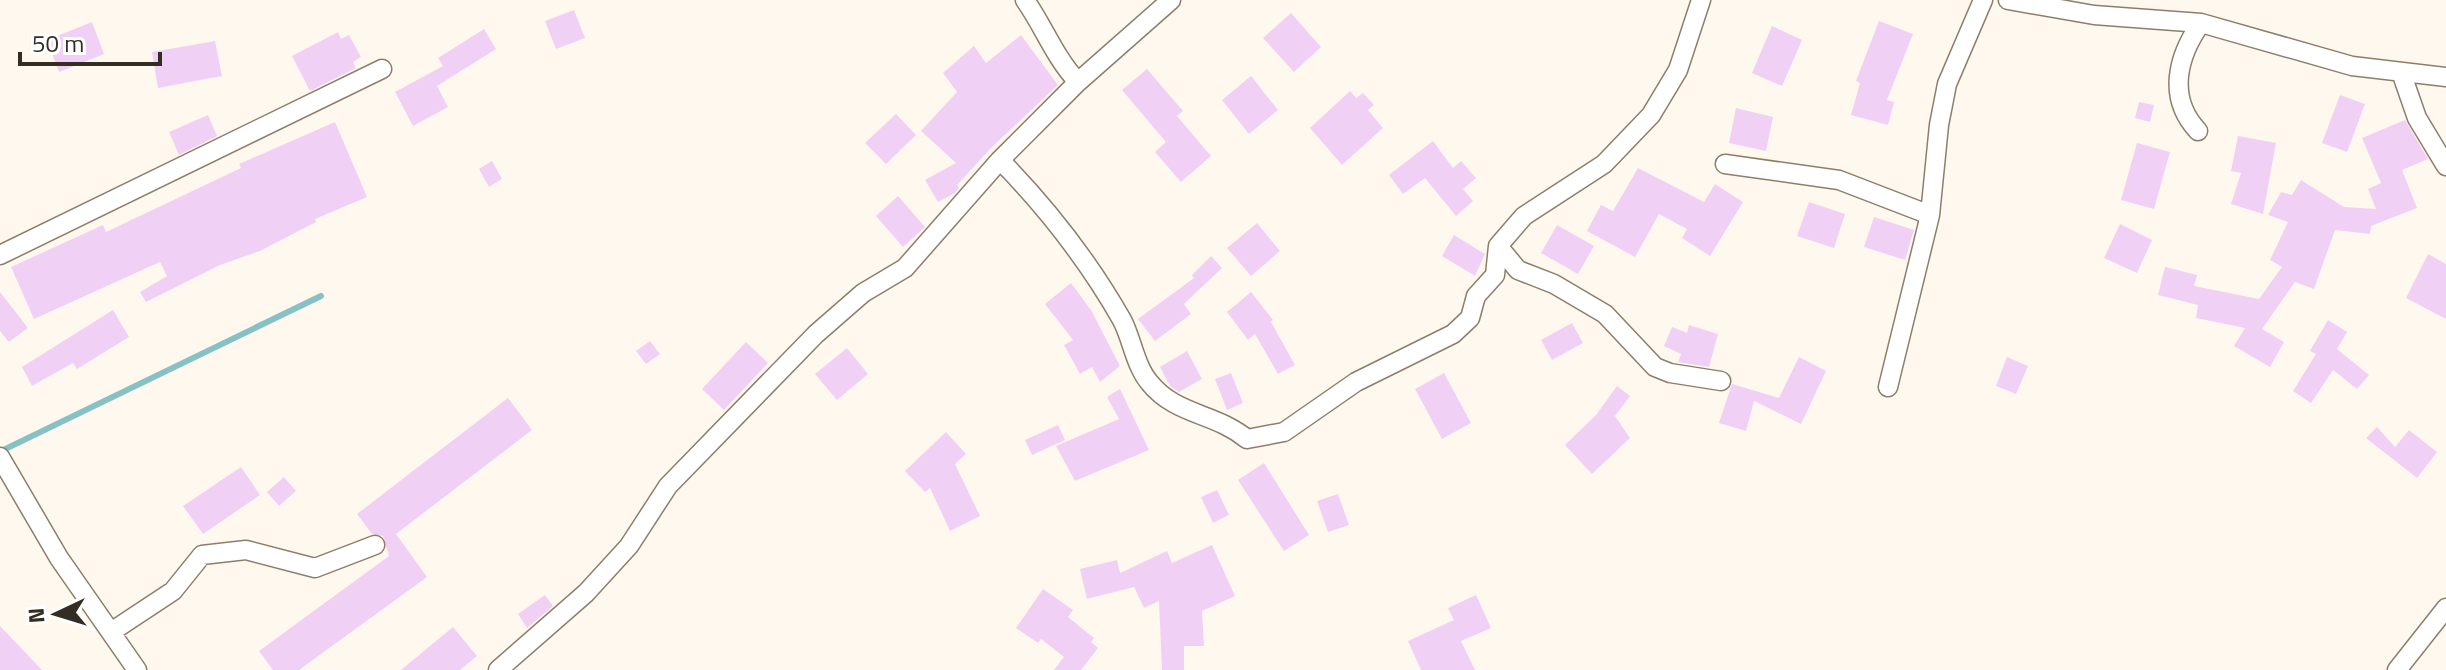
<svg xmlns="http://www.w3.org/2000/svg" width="2446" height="670" font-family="'Titillium Web',sans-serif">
  <rect width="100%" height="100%" fill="#fff8ef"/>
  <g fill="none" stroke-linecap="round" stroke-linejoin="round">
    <path stroke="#86c2c5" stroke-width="6" d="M1,451L321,296"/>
  </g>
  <path fill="#f1d0f5" d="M574,10L585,38L556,49L545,21Z
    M1291,13L1321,47L1294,72L1263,38Z
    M1879,21L1913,34L1887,100L1894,102L1888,125L1851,115L1860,83L1856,81Z
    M92,22L104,54L59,72L47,40Z
    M1772,26L1802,40L1782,86L1752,73Z
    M484,29L496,49L437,86L448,107L413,126L395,92L443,66L438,58Z
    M338,32L341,39L349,35L361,57L353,62L356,68L310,91L292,56Z
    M1021,35L1058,85L991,148L957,185L959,188L955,193L938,202L925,180L956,163L921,131L957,92L943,73L974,46L986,63Z
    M215,41L222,76L158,88L152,52Z
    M1147,69L1183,111L1177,116L1211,156L1181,182L1155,152L1166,142L1122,90Z
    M1251,76L1278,110L1249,134L1222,100Z
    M1350,91L1356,98L1363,93L1374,105L1368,110L1383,128L1342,165L1310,128Z
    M2340,95L2365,104L2347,152L2322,143Z
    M2139,102L2154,105L2150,122L2135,118Z
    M1736,108L1773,117L1766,151L1729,143Z
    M896,114L916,135L886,164L865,143Z
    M208,115L217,136L179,155L169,132Z
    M2405,120L2428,159L2402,170L2417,208L2371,226L2370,234L2335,230L2314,289L2295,282L2262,329L2284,342L2270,367L2234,346L2245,328L2196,318L2198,305L2158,295L2165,267L2197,275L2194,286L2259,299L2282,267L2270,260L2288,222L2268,215L2281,192L2292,195L2301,180L2344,207L2376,209L2368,189L2381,183L2362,138Z
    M335,122L367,197L315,219L316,222L260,251L220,265L146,302L140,292L167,276L160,262L34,319L11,267L103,225L106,232L241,168L239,164Z
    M2238,136L2276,143L2263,214L2231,204L2241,173L2231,171Z
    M1433,141L1453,168L1461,161L1476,178L1463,189L1473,201L1456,216L1425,178L1403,194L1389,175Z
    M2137,143L2170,152L2154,209L2121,200Z
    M492,161L502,179L489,187L479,169Z
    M1638,168L1704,202L1715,184L1743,202L1710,256L1682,238L1687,229L1659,214L1635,257L1587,231L1601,205L1613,211Z
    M898,196L925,227L903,247L876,216Z
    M1809,202L1845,214L1834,248L1797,236Z
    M1874,217L1914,230L1905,260L1864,247Z
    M1257,223L1280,251L1251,276L1227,248Z
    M2120,224L2152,240L2137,273L2104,258Z
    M1557,225L1594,246L1578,274L1541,253Z
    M1454,235L1485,254L1475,276L1442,256Z
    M2428,254L2446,264V319L2406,298Z
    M1211,256L1222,268L1184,304L1191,314L1155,341L1138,319L1194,278L1192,275Z
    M1071,283L1091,310L1120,366L1100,382L1092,367L1080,374L1064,345L1073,340L1045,304Z
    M0,292L28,328L9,342L0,331Z
    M1251,292L1273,320L1271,322L1295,365L1278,374L1255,334L1248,340L1227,312Z
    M113,310L129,337L77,369L73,363L32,386L22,367Z
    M2328,320L2347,332L2337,349L2369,375L2357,389L2333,370L2311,403L2293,391L2316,354L2310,351Z
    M1572,323L1583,343L1552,360L1541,340Z
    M1689,325L1718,334L1709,367L1678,362L1681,354L1664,346L1672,327L1687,333Z
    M650,341L660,354L646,364L636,351Z
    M746,342L768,363L724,410L702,389Z
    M847,348L868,374L837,400L815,374Z
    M1187,351L1202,379L1179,392L1170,386L1160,367Z
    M1799,357L1826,371L1801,424L1754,401L1746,431L1719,423L1732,384L1779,398Z
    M2007,357L2028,366L2016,394L1996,386Z
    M1231,373L1243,403L1227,410L1215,379Z
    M1444,373L1471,423L1442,439L1415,389Z
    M1617,386L1630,396L1615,416L1630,438L1592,474L1565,445L1596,415Z
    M1120,389L1149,450L1075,481L1056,446L1119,419L1107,397Z
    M508,398L532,430L396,534L427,577L299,670H273L259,651L389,556L383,536L372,534L357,514Z
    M1058,425L1065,440L1032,455L1025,440Z
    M2377,427L2395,447L2409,430L2437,452L2417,478L2366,438Z
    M946,432L966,454L955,464L980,516L950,531L930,488L925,492L905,471Z
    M1264,463L1309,535L1284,551L1238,480Z
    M241,467L260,495L203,534L183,506Z
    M284,477L296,491L279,506L267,492Z
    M1217,490L1229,515L1213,523L1201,497Z
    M1338,494L1349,525L1328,532L1317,501Z
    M1212,545L1235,596L1202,611L1204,646H1184V670H1162L1159,601L1144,608L1134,587L1087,599L1080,569L1117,560L1120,573L1167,551L1172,563Z
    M1043,589L1073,610L1068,617L1094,638L1091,642L1098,648L1081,670H1054L1064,657L1041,639L1038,643L1016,628Z
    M545,595L553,606L527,628L518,614Z
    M1476,595L1491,628L1461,641L1475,670H1421L1408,641L1454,620L1448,608Z
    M0,626L42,670H0Z
    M453,627L477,656L460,670H401Z"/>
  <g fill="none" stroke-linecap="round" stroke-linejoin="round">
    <g stroke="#8d7e6a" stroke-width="21">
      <path id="street" d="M1025,0C1044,27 1055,58 1078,82
        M2008,0L2094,15L2201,23L2352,66L2446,77
        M2401,72L2417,118L2446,166
        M2198,131C2167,98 2177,57 2201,23
        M1000,160C1047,208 1089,262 1122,320C1132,339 1135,365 1149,382C1176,416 1214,412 1247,439L1284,432L1356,382L1453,334L1470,318L1476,296L1495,275L1498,246L1524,216L1604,164L1651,115L1678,70L1701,0
        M1725,164L1839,180L1930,215
        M1498,246L1518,270L1554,284L1605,314L1655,367L1670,373L1721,381
        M0,255L382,69
        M1888,387L1930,215L1939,125L1947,84L1983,0
        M0,457L59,558L137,670
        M111,632L173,591L202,555L246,550L315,568L375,545
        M498,670L586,593L629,546L668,486L816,334L863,293L905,268L1000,160L1078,82L1171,0
        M2397,670L2446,608"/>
    </g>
    <use href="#street" stroke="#fff" stroke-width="18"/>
  </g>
  <g transform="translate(56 614) rotate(266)" stroke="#ffffff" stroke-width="6" paint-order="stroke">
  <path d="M0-6L14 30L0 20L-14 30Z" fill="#332d24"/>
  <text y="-12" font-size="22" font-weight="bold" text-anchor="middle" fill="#332d24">N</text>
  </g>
  <path d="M20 52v12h140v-12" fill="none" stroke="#332d24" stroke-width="4"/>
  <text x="32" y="52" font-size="24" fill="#332d24" stroke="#ffffff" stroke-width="6" paint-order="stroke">50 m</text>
</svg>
